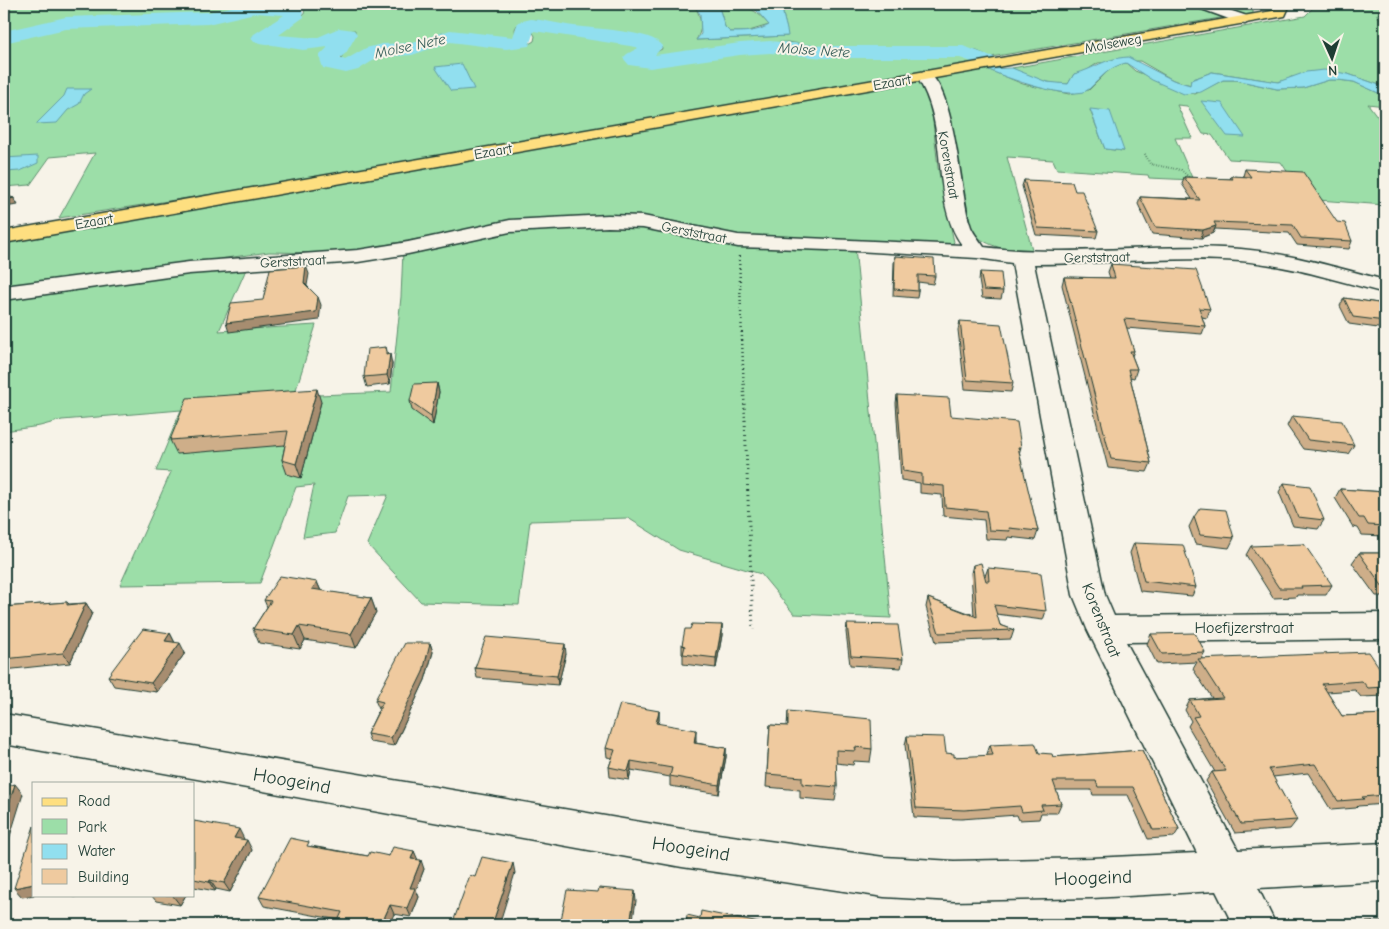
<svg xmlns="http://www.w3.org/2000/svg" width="1389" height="929" font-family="'Comic Neue',sans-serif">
  <rect width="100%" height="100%" fill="#f7f3e8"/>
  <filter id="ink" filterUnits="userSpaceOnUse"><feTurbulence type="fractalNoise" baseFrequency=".02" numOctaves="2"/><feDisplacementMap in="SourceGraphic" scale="10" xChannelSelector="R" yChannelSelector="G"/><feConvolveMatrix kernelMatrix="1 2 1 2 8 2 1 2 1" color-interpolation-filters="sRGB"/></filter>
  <g filter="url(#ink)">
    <path fill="#9cdea8" stroke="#5e8e6e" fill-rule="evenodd" d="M4,4H693C701,15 704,28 696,40L787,36C787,25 781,14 783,4H1185L1226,17L991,57L977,51L960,48H830L787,42L765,43L703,49L670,57L645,59H642L662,49L661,46L638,37L562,26L536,20L517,25L515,29L516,39L514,40L442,33L425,43L373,49L358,55L351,62L340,61L341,58L355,35V30L334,32L316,40L310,41L273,37L304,14L305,9C283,0 225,14 199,16L89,18L48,23L4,34Z
      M718,4C741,4 754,6 769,25L746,32H730L725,27Z
      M1206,4H1244L1253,9V14L1244,15Z
      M1317,4H1385V13L1381,17L1385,20V87L1348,74L1291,77L1285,81L1278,82L1212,72L1191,80V85L1173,80L1140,61L1098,63L1084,72L1074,74L1068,84C1049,85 1029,77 1012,68L1305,16Z
      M257,9H285L289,13L276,23L254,35L252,38L255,41L309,48L337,44L326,59L327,65L338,69L351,68L374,54L419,50L454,38L527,45L534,41L535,36L531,29L540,26L639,45L645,47L629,56L630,61L653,64L680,61L713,54L774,50L826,55H948L968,56L983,61L245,189L59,218L95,153L50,157L30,185L4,187V42L66,26L198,21L226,18Z
      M1126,63L1135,71L1195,94L1223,80H1236L1277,89L1303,88L1329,80H1338L1354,82L1385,96V106L1368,104L1380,120L1385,121V205L1318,200L1292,179L1281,162L1229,159L1212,135L1203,134L1187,106L1177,105L1192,138H1175L1193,180L1149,178L1148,175L1057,169L1053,160L1007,157L1033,253C1009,251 983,247 967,227L943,97L935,77L987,69L1023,84L1069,94L1089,90L1113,66ZM1090,110L1124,151H1123L1105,149Z
      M920,81L931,103L938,168L954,242L949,248L739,236L684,226L485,227L362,249L322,253L269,252L4,289V241Z
      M607,223L855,247L891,618L794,614L761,574L679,550L628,518L530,521L519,605L421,602L367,544L388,495L348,496L335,533L303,537L314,485L296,487L260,583L120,585L171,472L156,471L181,410L62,420L40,426L4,431V296L211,268L248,265L219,331L316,325L294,396L391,392L401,297L403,251L489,232Z"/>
    <path fill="#91dfef" stroke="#639ea4" d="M693,4H718L725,27L730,32C744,32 757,32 769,25L756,10L737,4H783C781,14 787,25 788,36L696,40L701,34L700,14Z
      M1128,57L1173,80L1190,85L1191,80L1212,72L1278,82L1306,72L1324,70L1348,74L1385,87V96L1354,82L1338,80H1329L1303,88L1277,89L1236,80H1223L1201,92L1184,94L1152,80L1126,63C1108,67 1101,78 1089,89C1074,103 1003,77 987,69L1012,68L1047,82L1068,84L1074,74C1097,68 1101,59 1128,57Z
      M462,64L474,89L451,91L435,67Z
      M67,89H91L84,94L79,104L68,110L57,123L36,124L64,96Z
      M1201,101L1222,103L1245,137L1227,136Z
      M1090,109L1110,111L1124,151L1105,149Z
      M38,156V163L20,171L4,172V158Z"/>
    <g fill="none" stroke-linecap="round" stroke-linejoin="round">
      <path fill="#91dfef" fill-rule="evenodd" d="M245,4H300L304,17L279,35L316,38L339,28L354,30L357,34L346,53L340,58L345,60L366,48L382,44L412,43L450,30L513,37L518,22L531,19C546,20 559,24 574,26C593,29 652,30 663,46L655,55L740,43L770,41L824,46H963L994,57L998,61L994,65L987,67L960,58H824L770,53L740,55L650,68L629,65L623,58L627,54L638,48L636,47L534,31L529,46L506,49L450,42L412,55L379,57L358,70L346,73L323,68L319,56L328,47L303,50L254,42L251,38L254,34L284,15L255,13L208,24L66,29L4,43V31L66,17L208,12Z"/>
      <g stroke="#1f3d34" stroke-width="3">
        <path id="minor" d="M1194,4H1211L1250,17L1252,20L1245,24L1240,23L1196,7Z
          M924,71C955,79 960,195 970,224C972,232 979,239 984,247C1071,258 1155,242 1241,249C1290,253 1338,268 1385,280V293C1337,281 1289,265 1240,261C1171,256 1102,264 1034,264L1105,595L1114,616L1385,613V639L1126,642L1238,850L1385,843V881L1258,888L1276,925H1233L1216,891L1092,898L954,901L884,897L682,867L4,744V714L682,829L884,857L954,861L1092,858L1197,853L1087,629L1073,595L1012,263L977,258L856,251L738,247L643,228L608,227L510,232L408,254L358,262L189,274L4,300V286L189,262L358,250L408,242L510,220L608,215L643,216L738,235L962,245C929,199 951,126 916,76Z"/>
      </g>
      <g stroke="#1f3d34" stroke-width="3">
        <path id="major" d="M1275,4H1287L1289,7L1285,16L4,243V231L1272,11L1277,7Z"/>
      </g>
      <path stroke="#1f3d34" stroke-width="2" stroke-dasharray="0.5 2" stroke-linecap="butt" d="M1375,4L1385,8
        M1385,8L1377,15L1385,23
        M1145,154L1150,164L1181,170L1191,179"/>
      <path stroke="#1f3d34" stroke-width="2.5" stroke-dasharray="1 3" stroke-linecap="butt" d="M739,256L745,421"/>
      <path stroke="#1f3d34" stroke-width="3" stroke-dasharray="1 4" stroke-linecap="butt" d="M745,420L753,630"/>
      <use href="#minor" fill="#f7f3e8" fill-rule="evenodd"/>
      <use href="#major" fill="#fedf80" fill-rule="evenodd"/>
    </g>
    <path fill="#ceae89" stroke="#1f3d34" d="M1245,169L1337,222L1352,241L1349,249L1297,245L1289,233L1215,229L1213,233L1201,238L1152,234L1138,204L1140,197L1192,199L1182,184L1184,177L1230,179L1231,176L1243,177V176Z
      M1024,180L1075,191L1098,231L1096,238L1036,235L1022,186Z
      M895,256L935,276L933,284L918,282V291L917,298L893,296L894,263Z
      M1111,264L1210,309L1207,318L1202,317L1205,326L1202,334L1126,328L1134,351L1132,356L1137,369L1134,378L1130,377L1151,463L1147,472L1108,468L1062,285L1064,277L1110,278L1108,272Z
      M980,272L1003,291L1001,299L982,298L979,280Z
      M1344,298L1385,304V329L1349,324L1340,306Z
      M960,321L1013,383L1011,392L965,389L958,330Z
      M386,347L388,355L392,364L390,384L367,387L364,377Z
      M437,383L439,392L433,425L412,410L410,401Z
      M897,395L951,416L1021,447L1019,454L1038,531L1035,540L1008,537L1007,540L986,539L984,520L943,516L942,495L920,493V483L901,480L896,403Z
      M321,402L301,478L287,474L282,460L285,445L177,454L170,440Z
      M1292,416L1354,445L1348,454L1303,449L1287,426Z
      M1284,483L1324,520L1318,529L1293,526L1279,492Z
      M1340,489L1385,492V536L1362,535L1358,528L1353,527L1335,498Z
      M1194,517L1234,538L1229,548L1195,544L1189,527Z
      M1134,543L1196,587L1192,596L1140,591L1130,553Z
      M1251,546L1332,585L1326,595H1297L1296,597L1273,598L1246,555Z
      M1359,553H1385V596H1376L1352,563Z
      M973,565L985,576L988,568L1046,611L1043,620L996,614L1000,625L1014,630L1011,639L936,642L926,607L928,598L974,615L971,573Z
      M317,582L321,591L371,598L376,612L356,648L305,640L300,649L259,643L253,629L267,607L264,600Z
      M67,602L69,604L86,603L92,613L70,663L4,670V607Z
      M847,624L903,659L901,668L850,665L846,632Z
      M722,625V635L716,668L683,664V655L682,654V645L690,629Z
      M170,633L175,643L185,653L157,692L114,686L108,676Z
      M1151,634L1205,652L1201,659L1385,676V696L1361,697L1355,690L1327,692L1342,716L1385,714V804L1358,806L1356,808L1331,810L1308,773L1273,777L1297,820L1290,829L1235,833L1206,781L1212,772H1215L1188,726L1191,721L1185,710L1190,700L1212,698L1193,669L1197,662L1157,664L1147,644Z
      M430,643L433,652L425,680L394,746L370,742L367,734L379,709L375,700Z
      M566,654L558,685L477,678L475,668Z
      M659,711V720L658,724L696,740V743L726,748V757L719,794L670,786V777L631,770L629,780L610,777L609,767L612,758L607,757L606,748Z
      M788,711L872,749L870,762L854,761L853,765L836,763L837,787L835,801L800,798V790L766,787L770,725L787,726Z
      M907,736L954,757L987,756V754L990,745L1039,753L1053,757L1142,750L1179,829L1174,837L1148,839L1128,795H1093L1091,790H1056L1061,804L1057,813H1041L1039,819L1019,820L1017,815L961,819L914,817L905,745Z
      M194,821L244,839V840L252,850L230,892L216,889L215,891L194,887Z
      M311,846L368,856H389L414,851L417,860L424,869L416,890L419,897L411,917L394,914L339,920L264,906L259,897Z
      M151,895H186L180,905L156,901Z"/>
    <path fill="#a78d6f" stroke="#1f3d34" d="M14,198L18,205L4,207V200Z
      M1216,226L1213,233L1201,238L1203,230Z
      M306,266L309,274L306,291L304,283Z
      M318,297L321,305L319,320L229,332L226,323Z
      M390,354L392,364L390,384L387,375Z
      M437,383L439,392L433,425L431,416Z
      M317,389L321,402L301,478L296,464Z
      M317,582L323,596L312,589Z
      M371,598L376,612L356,648L351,634Z
      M86,603L92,613L70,663L63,653Z
      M722,625V635L716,668V658Z
      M299,626L305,640L300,649L294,635Z
      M170,633L175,643L165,641Z
      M180,643L185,653L157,692L151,683Z
      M430,643L433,652L425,680L394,746L391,738Z
      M565,644L566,654L558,685L557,676Z
      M659,711V720L656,733V723Z
      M696,730V740L694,752V743Z
      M726,748V757L719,794V785Z
      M631,761V770L629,780L628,771Z
      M15,784L23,794L6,849L4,850V820Z
      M239,829L244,839L240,847L234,838Z
      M247,840L252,850L230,892L224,883Z
      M414,851L418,860L411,859Z
      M421,860L424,869L416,890L419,897L411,917L407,908L410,888Z
      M513,863L515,873L499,925L494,919Z
      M210,880L216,889L215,891L209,882Z
      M34,884V895L22,897L14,888Z
      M635,891L636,901L632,925H630Z
      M72,895H82L74,897Z
      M174,895H186L180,905L173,896Z
      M390,905L394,914L389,925H381Z
      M10,920L14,925H8Z"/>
    <path fill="#efca9f" stroke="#1f3d34" d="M1245,169L1303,172L1337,222L1345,223L1352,241L1301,238L1293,225L1214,222L1216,226L1203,230L1155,227L1140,197L1200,200L1184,177L1233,179L1231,176L1251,177Z
      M1024,180L1072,182L1075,191H1082L1098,231L1038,228Z
      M4,195L14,198L4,200Z
      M895,256L934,259L935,276L918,275V291L894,289Z
      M1111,264L1196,270L1210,309L1199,308L1205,326L1124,319L1134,351H1130L1137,369H1128L1151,463L1111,459L1064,277L1115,278Z
      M306,266L304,283L318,297L316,312L226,323L231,303L263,300L270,269Z
      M980,272L1001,273L1003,291L984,290Z
      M1344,298L1385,304V321L1353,317Z
      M960,321L1001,324L1013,383L967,380Z
      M386,347V355L390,354L387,375L364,377L367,349Z
      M437,383L431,416L410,401L414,384Z
      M317,389L296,464L282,460L288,431L170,440L187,398Z
      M897,395L949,398L951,416L1017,422L1021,447H1018L1038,531L1009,528L1010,531L989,530L986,511L945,507L944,486L922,484V474L903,471Z
      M1292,416L1342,421L1354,445L1308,440Z
      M1284,483L1310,486L1324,520L1298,517Z
      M1340,489L1385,492V526L1368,525L1364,518H1359Z
      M1200,508L1226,510L1234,538L1200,535L1194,517Z
      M1134,543L1183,545L1196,587L1144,581Z
      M1304,544L1332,585L1301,586L1302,588H1279L1251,546Z
      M1359,553H1385V587H1383Z
      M981,563L986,581H989L988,568L1041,573L1046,611L994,605L1000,625L1014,630L939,633L928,598L977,617L973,565Z
      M280,576L317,582L312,589L371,598L351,634L299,626L294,635L253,629L271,601L264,600Z
      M67,602V605L86,603L63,653L4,659V607Z
      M692,624L722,625L716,658L683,654L685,646L682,645L685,629H690Z
      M847,624L898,625L903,659L851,656Z
      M143,629L170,633L165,641L180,643L151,683L108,676Z
      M1195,633L1205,652L1162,654L1151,634Z
      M486,637L565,644L557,676L475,668Z
      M405,643H430L423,672L391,738L367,734L383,702L375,700Z
      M1369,652L1385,676V687L1368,688L1362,681L1322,684L1342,716L1385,714V795L1362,797L1364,799L1338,801L1315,764L1269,769L1297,820L1241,824L1212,772L1226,771L1193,717L1199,716L1190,700L1223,698L1198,659Z
      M620,704L659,711L656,723L696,730L694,743L726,748L719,785L670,776L672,768L631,761L628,771L609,767L615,750L606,748Z
      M788,711L871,719L872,749L855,747L856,751L836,750L837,787L802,784V777L767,774L770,725L788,726Z
      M907,736L944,737L946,753L954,754V757L993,755L990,745L1035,743L1039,753L1052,754L1053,757L1142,750L1179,829L1153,830L1133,787H1098L1096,781H1053L1061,804L1041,805L1043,810L1022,812L1020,806L964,810L916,808Z
      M15,784L4,820V787Z
      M194,821L239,829L234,838L247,840L224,883L210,880L209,882L194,879Z
      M34,826V884L14,888Z
      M290,838L309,842L307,846L368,856L370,852L389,856L393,847L414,851L411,859L421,860L410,888H415L407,908L390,905L381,925H336L342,912L259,897Z
      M482,857L513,863L494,919L514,924L513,925H452L470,875L475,877Z
      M599,888L635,891L630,925H560L567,890L598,892Z
      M701,911L764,924V925H686L687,915L700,918Z
      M10,920L8,925H4V922Z
      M1385,921V925H1328V924Z"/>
  </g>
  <g text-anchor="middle" stroke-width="4" stroke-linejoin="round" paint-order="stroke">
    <g font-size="14" fill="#1f3d34" stroke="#f7f3e8">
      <text transform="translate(1113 43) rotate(-10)" y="5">Molseweg</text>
      <text transform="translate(892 82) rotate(-10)" y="5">Ezaart</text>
      <text transform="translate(493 151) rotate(-10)" y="5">Ezaart</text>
      <text transform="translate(949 165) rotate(80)" y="5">Korenstraat</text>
      <text transform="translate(94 221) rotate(-10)" y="5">Ezaart</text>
      <text transform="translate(694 232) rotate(11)" y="5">Gerststraat</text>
      <text transform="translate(1097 257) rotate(-1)" y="5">Gerststraat</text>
      <text transform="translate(293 261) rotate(-3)" y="5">Gerststraat</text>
    </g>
    <g font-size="15" font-style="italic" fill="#365d59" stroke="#f7f3e8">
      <text transform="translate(410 46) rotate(-12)" y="5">Molse Nete</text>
      <text transform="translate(814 50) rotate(4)" y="5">Molse Nete</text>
    </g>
    <g font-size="16" fill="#1f3d34" stroke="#f7f3e8">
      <text transform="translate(1102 620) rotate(68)" y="6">Korenstraat</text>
      <text x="1244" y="633">Hoefijzerstraat</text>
    </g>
    <g font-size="19" fill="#1f3d34" stroke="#f7f3e8">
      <text transform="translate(292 780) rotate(10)" y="7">Hoogeind</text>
      <text transform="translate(691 848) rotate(9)" y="7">Hoogeind</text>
      <text transform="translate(1093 877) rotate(-2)" y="7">Hoogeind</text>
    </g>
  </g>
  <rect width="1389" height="929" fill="none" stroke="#f7f3e8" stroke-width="20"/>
  <rect x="10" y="10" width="1369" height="909" fill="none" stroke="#1f3d34" stroke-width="2" filter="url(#ink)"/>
  <rect x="32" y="782" width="162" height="115" fill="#f7f3e8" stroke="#a1aaa0"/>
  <rect x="42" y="798" width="25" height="8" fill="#fedf80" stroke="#a1aaa0"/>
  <text x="78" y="806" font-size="15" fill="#1f3d34">Road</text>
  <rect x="42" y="819" width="25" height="15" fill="#9cdea8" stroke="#a1aaa0"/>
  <text x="78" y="832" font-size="15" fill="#1f3d34">Park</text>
  <rect x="42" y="844" width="25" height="15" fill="#91dfef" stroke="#a1aaa0"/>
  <text x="78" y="856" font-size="15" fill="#1f3d34">Water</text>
  <rect x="42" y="869" width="25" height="15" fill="#efca9f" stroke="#a1aaa0"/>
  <text x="78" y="882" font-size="15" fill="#1f3d34">Building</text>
  <g transform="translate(1332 58) rotate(177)" stroke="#f7f3e8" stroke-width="4" paint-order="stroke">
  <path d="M0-4L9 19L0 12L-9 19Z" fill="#1f3d34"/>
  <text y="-8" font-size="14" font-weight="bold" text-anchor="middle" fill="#1f3d34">N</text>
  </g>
</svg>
